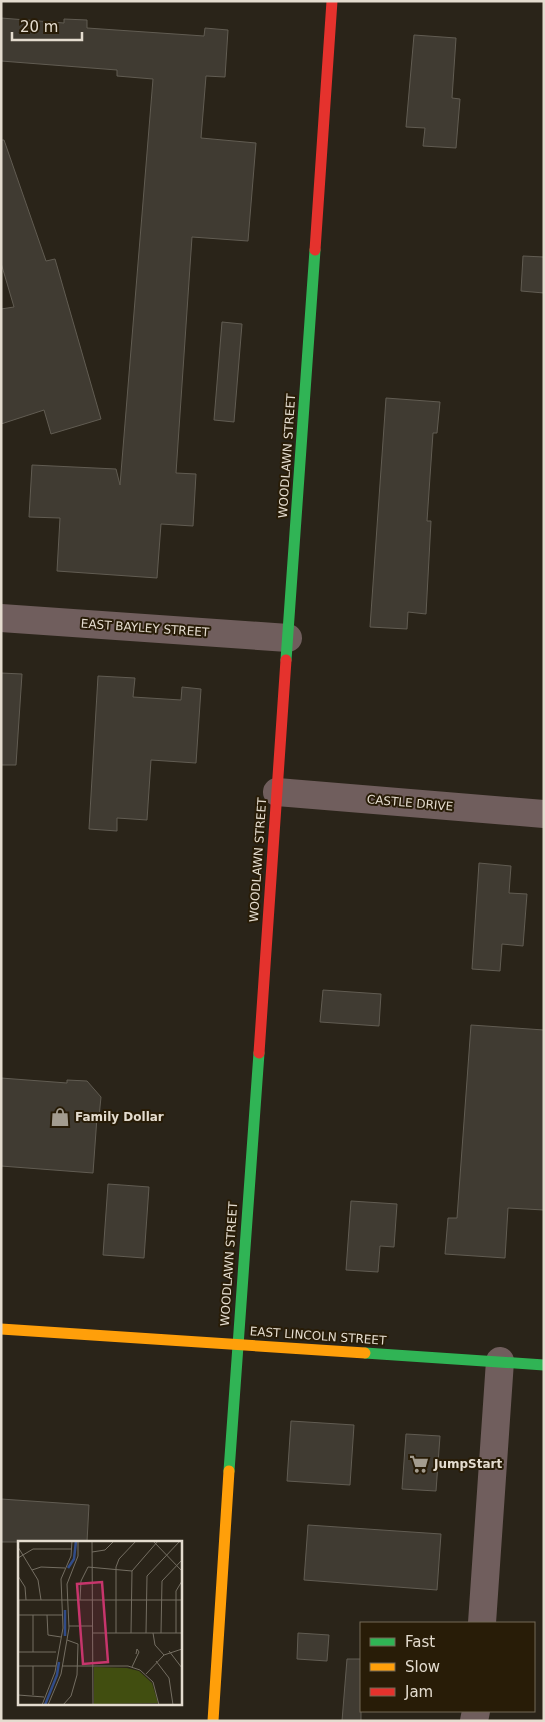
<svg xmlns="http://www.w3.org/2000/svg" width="545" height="1722" font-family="'DejaVu Sans',sans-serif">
  <rect width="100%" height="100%" fill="#2a2419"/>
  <path fill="#403b32" stroke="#615c52" d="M1,18L64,23V19L87,20V28L204,36L205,28L228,30L225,77L206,76L201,138L256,143L248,241L192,237L176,473L196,474L193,526L161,524L157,578L57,571L60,518L29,517L32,465L116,469L120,485L153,79L117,76V70L1,61Z
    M414,35L456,38L452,98L460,99L456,148L423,146L425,128L406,127Z
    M1,140H4L46,261L55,259L101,419L51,434L44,410L1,424V309L14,307L1,263Z
    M523,256L544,257V293L521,291Z
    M222,322L242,324L234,422L214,420Z
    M386,398L440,402L437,433H433L427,521H431L426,614L408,612L407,629L370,627Z
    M1,673L22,674L16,765H1Z
    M98,676L135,678L133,697L181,700L182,687L201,689L196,763L151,760L147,820L117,818V831L89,829Z
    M479,863L511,866L509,893L527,894L523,946L502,944L500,971L472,969Z
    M323,990L381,994L379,1026L320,1022Z
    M471,1025L544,1030V1210L508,1208L505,1258L445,1254L448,1218H457Z
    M1,1078L67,1083V1080L87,1081L101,1097L99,1117H97L93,1173L1,1166Z
    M108,1184L149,1187L144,1258L103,1255Z
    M351,1201L397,1204L394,1247L380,1246L378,1272L346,1270Z
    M291,1421L354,1425L350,1485L287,1481Z
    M406,1434L440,1436L436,1491L402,1489Z
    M1,1499L89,1505L87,1542H1Z
    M308,1525L441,1534L437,1590L304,1580Z
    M298,1633L329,1635L327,1661L297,1659Z
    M347,1659H361V1721H342Z"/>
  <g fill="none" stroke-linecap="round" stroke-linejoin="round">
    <path stroke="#705e5d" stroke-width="28" d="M1,618L288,638
      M277,792L544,814
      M482,1623L500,1361
      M474,1721L476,1711"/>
    <path stroke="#30b455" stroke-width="11" d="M286,660L315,250
      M365,1353L544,1365
      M229,1471L259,1053"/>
    <path stroke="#ff9f0a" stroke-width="11" d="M1,1329L365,1353
      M213,1721L229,1471"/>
    <path stroke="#e5322d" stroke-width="11" d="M315,250L332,1
      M259,1053L286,660"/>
  </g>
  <defs>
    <g id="shop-bare" transform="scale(1.5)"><path d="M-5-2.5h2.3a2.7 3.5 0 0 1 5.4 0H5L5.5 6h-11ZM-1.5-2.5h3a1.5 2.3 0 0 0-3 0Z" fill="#a39c8f" stroke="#281c07" stroke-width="2.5" paint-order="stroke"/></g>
    <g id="supermarket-bare" transform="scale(1.5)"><path d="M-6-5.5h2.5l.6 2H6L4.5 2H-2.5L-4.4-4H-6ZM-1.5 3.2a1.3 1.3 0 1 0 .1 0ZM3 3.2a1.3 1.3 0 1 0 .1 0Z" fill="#a39c8f" stroke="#281c07" stroke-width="2.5" paint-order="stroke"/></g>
  </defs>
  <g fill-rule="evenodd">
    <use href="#shop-bare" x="60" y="1117"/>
    <use href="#supermarket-bare" x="419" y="1464"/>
  </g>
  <g text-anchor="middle" stroke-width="4" stroke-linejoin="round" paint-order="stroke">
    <g font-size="12" fill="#e4dccf" stroke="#281c07">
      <text transform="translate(287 456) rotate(-86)" y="4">WOODLAWN STREET</text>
      <text transform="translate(145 628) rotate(4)" y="4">EAST BAYLEY STREET</text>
      <text transform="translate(410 803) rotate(5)" y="4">CASTLE DRIVE</text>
      <text transform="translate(258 860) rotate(-86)" y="4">WOODLAWN STREET</text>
      <text transform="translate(229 1264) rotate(-86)" y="4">WOODLAWN STREET</text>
      <text transform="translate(318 1336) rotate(4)" y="4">EAST LINCOLN STREET</text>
    </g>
    <g font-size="12" font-weight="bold" fill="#e4dccf" stroke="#281c07" text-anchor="start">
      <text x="75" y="1121">Family Dollar</text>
      <text x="434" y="1468">JumpStart</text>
    </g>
  </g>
  <g transform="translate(18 1541)">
    <rect width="164" height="164" fill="#2a2419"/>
    <path d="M76,126L109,127L121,130L134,142L140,162L76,163Z" fill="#414e10"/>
    <path fill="none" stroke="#314c89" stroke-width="2.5" d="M50,27L56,18L58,0M47,69V95M27,164L39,134L41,121"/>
    <path fill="none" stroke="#746e62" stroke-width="1" d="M74,0L75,164M135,0L164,30M0,6L20,39L23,59M74,11L87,9L96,0M0,17L15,8H54M14,29L23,26L47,27M0,35L7,46L8,59M0,59H164M62,59L63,40L70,26L114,30M0,74H45M15,74V111M29,74L30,94L43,96M51,85H75M75,92H164M98,92V26L101,18L118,0M113,92L114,30L140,0M128,92L129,35L162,0M135,92L137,104L146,114M143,92L144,40L164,19M158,92V50L164,40M151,110L164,127M1,111H38M138,120L151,137L155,164M0,125H38M15,125V154M44,125H110L122,129L135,141L141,164M114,126L121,111L119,108L118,113M128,133L146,114L164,108M0,154L26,156M0,164L1,59M24,164L37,131L45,87L43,38L53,15L54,0M30,164L43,133L51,87L49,43L60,15V0M45,164L53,155L59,134L60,103L49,99"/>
    <path fill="#c7356c" fill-opacity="0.15" stroke="#c7356c" stroke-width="2.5" d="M84,41L90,121L65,123L59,43Z"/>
    <rect width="164" height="164" fill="none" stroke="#e4dccf" stroke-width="2.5"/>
  </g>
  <rect width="545" height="1722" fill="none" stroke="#e4dccf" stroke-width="5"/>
  <rect x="360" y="1622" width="175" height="90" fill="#281c07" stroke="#736957"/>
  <rect x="370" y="1638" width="25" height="8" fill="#30b455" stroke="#736957"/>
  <text x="405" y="1647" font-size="15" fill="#e4dccf">Fast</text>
  <rect x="370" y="1663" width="25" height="8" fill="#ff9f0a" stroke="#736957"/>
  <text x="405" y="1672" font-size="15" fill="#e4dccf">Slow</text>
  <rect x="370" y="1688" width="25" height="8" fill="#e5322d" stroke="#736957"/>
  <text x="405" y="1697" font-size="15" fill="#e4dccf">Jam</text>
  <path d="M12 32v8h70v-8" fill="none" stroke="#e4dccf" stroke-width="2.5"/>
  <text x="20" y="32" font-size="15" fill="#e4dccf" stroke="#281c07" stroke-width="4" paint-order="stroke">20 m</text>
</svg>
